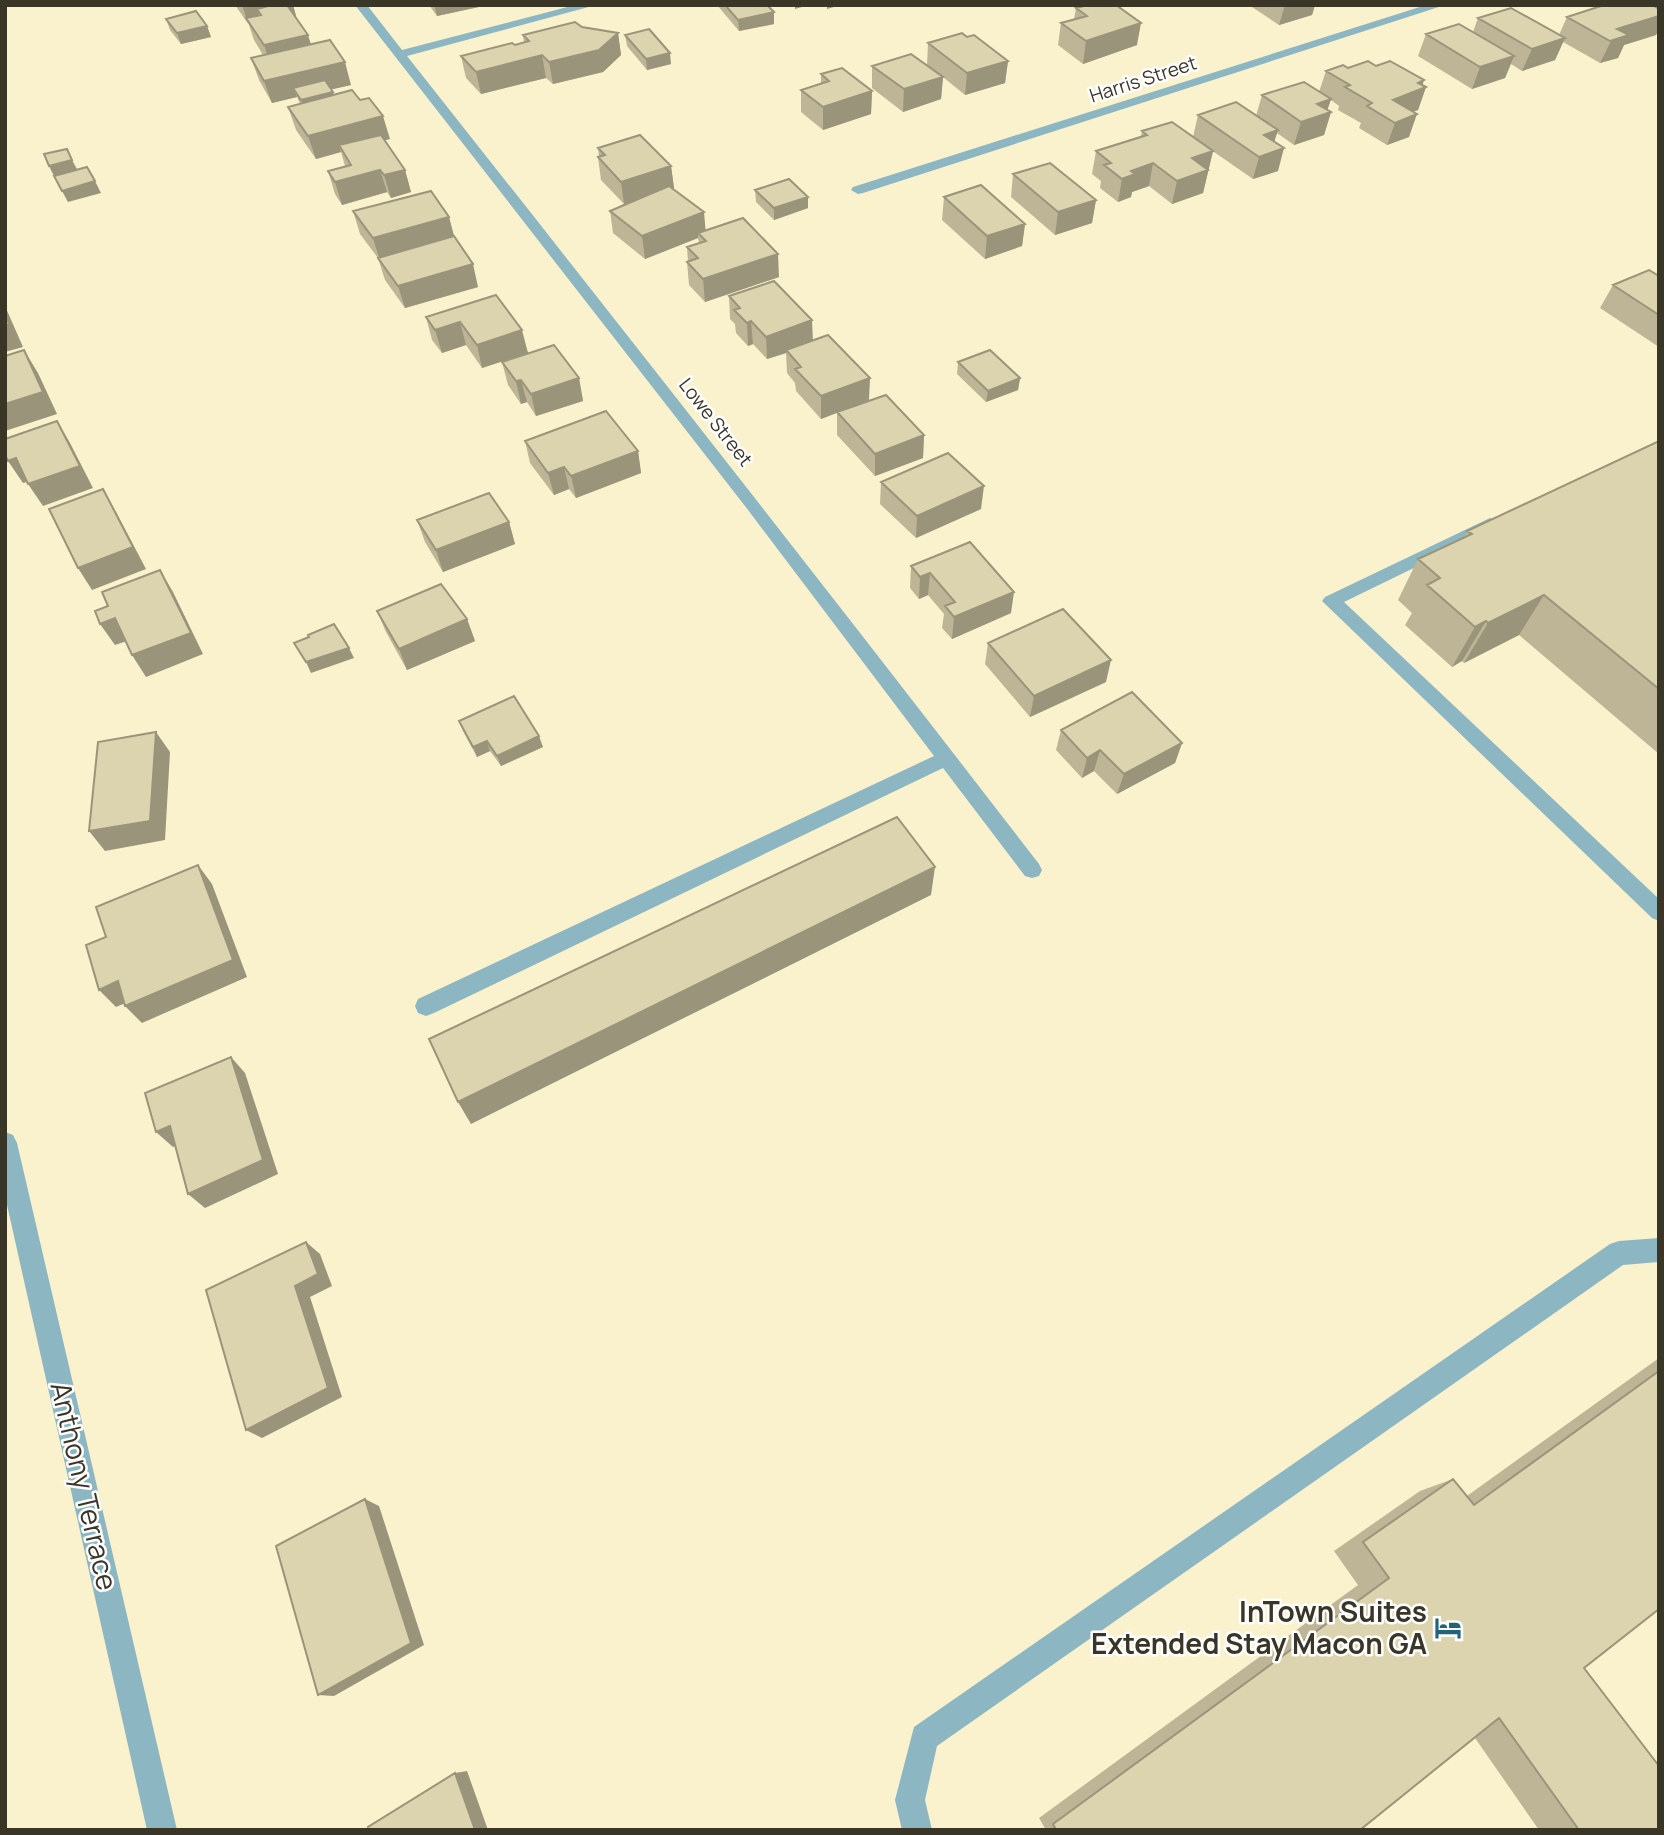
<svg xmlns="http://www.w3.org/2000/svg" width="1664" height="1835" font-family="Manrope,sans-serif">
  <rect width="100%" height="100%" fill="#faf2cd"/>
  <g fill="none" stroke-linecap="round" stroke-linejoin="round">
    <path fill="#8db6c3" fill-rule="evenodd" d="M355,5H367L402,50L575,5H596L407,56C619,324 830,593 1039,864L1042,870L1039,876L1032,878L1025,876L943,768L434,1013L426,1016L418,1013L415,1006L418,999L934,756L745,506Z
      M1426,5H1445L863,193L858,194L851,190L853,187Z
      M1490,518L1496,520L1498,524L1496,528L1344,602L1659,899V921L1652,918L1322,601L1325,597Z
      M5,1132L13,1135L17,1143L177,1830H147L5,1196Z
      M1659,1238V1262L1623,1265L937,1746L925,1800L932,1830H902L895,1800L914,1727L1610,1244L1619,1241Z"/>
  </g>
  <path fill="#bdb596" d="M235,5H293L296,16H295L311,44L351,85L331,89L334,95L390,139L384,140L405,170L411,192L391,198L387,192L342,205L335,194L328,171L345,166L341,152L316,159L296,130L288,107L300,104L297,97L272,103L259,80L251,58L263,55L254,40L249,25Z
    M429,5H488L437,16Z
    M717,5H767L774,12V24L739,31Z
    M1249,5H1315L1312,15L1279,25Z
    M1604,5H1659V29L1656,35L1624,45L1618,58L1600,63L1563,42L1555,60L1522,71L1511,64L1505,78L1472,89L1418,56L1426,34L1473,32L1478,18L1559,35L1567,17Z
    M1076,8L1137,45L1083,64L1058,45L1061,23L1074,19Z
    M166,19L207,26L211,37L181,44L170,30Z
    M582,27L618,33L621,55L603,72L553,84L546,78L481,94L466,78L461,56L524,43L523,35Z
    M625,35L671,64L647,70L627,46Z
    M967,37L1008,61L1005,83L965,95L943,77L941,99L903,112L872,88V66L927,65L928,43Z
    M1376,66L1426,87L1418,110L1413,112L1409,137L1387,145L1359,128L1361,123L1338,110L1339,106L1331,100L1327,110L1331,112L1324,135L1294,145L1277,133L1274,141L1278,171L1253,179L1201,143L1213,151L1203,193L1172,204L1149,186L1132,192L1131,197L1118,202L1100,188L1101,181L1092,174L1096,151L1141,136L1142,131L1193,137L1198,115L1256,116L1262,95L1319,92L1326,71Z
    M821,74L872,91L871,114L823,130L801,112V90L821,83Z
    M598,148L671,166L674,188L672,189L706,230L779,277L705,302L689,285L687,262H688L687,247L699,243L698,238L645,259L613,233L610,211L624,204L601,180L598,157H599Z
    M1013,174L1096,200L1092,223L1055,235L1011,197Z
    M755,190L808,197V208L774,220L756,202Z
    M944,197L1025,224L1022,246L985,259L942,220Z
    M353,211L449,217L454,236L478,287L405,308L385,280L378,258L360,234Z
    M1659,276V347L1600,308L1613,285Z
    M496,295L528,353L482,368L466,345L442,353L432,340L426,317Z
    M729,296L813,341L869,400L924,435L923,458L875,476L837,435V413L821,419L796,391L795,383L787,373L786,353L767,359L753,344L748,346L736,333L735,324L730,319Z
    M502,362L579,378L583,401L536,416L527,402L521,404L508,385Z
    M958,362L1020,378L1018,390L986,402L957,374Z
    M525,441L638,451L641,473L576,498L569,489L554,495L530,463Z
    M1659,441V754L1519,635L1464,663L1462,661L1452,667L1405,625L1412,613L1398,600L1418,559L1464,538L1467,531Z
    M881,482L981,509L916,538L880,504Z
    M417,520L509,522L515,544L443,572L425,542Z
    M970,542L1011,613L952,639L942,628L944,614L928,595L919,599L910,588L911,566Z
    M377,611L467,619L475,641L407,670L386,632Z
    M988,643L1106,682L1030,717L985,664Z
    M459,721L543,747L501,766L490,751L477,757L463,731Z
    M1061,730L1182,743L1175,763L1117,794L1094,771L1082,778L1056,750Z
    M1659,1358V1609L1584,1668L1659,1830H1539L1475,1738L1360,1830H1046L1039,1818L1358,1585L1334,1551L1420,1491L1453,1479L1467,1496Z"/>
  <path fill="#9a947a" d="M242,5H293L296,16L263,23L261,15L257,9L262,24L247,20Z
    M434,5H488L437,16Z
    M795,5H809L795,9Z
    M827,5H841L827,9Z
    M1285,5H1315L1312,15L1279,25Z
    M774,12V24L739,31L738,20Z
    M1659,16V29L1656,35L1624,45L1618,58L1600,63L1617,29Z
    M1141,23L1137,45L1083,64L1086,41Z
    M207,26L211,37L181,44L177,33Z
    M618,33L621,55L603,72L553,84L549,62Z
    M308,35L315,57L272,68L264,45Z
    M1565,38L1555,60L1522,71L1532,49Z
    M670,53L671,64L647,70L646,59Z
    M542,55L546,78L481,94L476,72Z
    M1514,56L1505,78L1472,89L1480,67Z
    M1008,61L1005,83L965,95L967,73Z
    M345,62L351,85L299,97L293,88L297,97L272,103L264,81Z
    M943,77L941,99L903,112L904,89Z
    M1424,80L1421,90L1426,87L1418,110L1390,120L1393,100L1418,83Z
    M872,91L871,114L823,130V107Z
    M333,92L336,104L305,111L301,100Z
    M1331,99L1326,114L1331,112L1324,135L1294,145L1301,122L1317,104Z
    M1417,114L1409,137L1387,145L1395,123Z
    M383,116L390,139L343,151L339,145L341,152L316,159L308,136Z
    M1278,130L1271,152L1258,157L1264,135Z
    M1284,148L1278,171L1253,179L1259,157Z
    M1213,151L1203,193L1172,204L1177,181L1192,158Z
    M72,160L78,171L55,178L49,166Z
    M1153,163L1149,186L1132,192L1131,197L1118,202L1122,179L1131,171Z
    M671,166L674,188L624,204L621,182Z
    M380,170L387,192L342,205L335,182Z
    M405,170L411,192L391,198L384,175Z
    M95,181L101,193L68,202L62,191Z
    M808,197V208L774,220V208Z
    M1096,200L1092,223L1055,235L1058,212Z
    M704,212L706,235L698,233V238L645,259L642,236Z
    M449,217L455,240L380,261L373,238Z
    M1025,224L1022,246L985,259L987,236Z
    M778,254L779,277L705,302L703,279Z
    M473,264L478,287L405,308L398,286Z
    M5,306L23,347L5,352Z
    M812,320L813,343L786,350V353L767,359L766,337Z
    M751,321L753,344L748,346L747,323Z
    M460,322L466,345L442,353L435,330Z
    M522,330L528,353L482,368L477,345Z
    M24,350L38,373L57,414L5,431V404Z
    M579,378L583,401L536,416L531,394Z
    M870,378L869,400L821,419V396Z
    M1020,378L1018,390L986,402L988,391Z
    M521,380L527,402L521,404L516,381Z
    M57,421L70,443L93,488L43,506L28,484Z
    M924,435L923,458L875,476V454Z
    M638,451L641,473L576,498L571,476Z
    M16,458L30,481L23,483L8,461Z
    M564,467L569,489L554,495L548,473Z
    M984,486L981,509L916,538L917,516Z
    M103,489L116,512L146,569L92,590L78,568Z
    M509,522L515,544L443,572L436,550Z
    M160,570L173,592L203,654L146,677L132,655Z
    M930,573L928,595L919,599L920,577Z
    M1014,592L1011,613L952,639L954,617Z
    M1544,595L1519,635L1464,663L1488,623Z
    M115,618L130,640L115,645L100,624Z
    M467,619L475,641L407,670L399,649Z
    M1486,621L1462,661L1452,667L1475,627Z
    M349,648L354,658L311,673L306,662Z
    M1111,660L1106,682L1030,717L1034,696Z
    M156,732L170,752L165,840L105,851L89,831Z
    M539,736L543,747L501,766L497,756Z
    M487,741L490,751L477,757L473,747Z
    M1182,743L1175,763L1117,794L1124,774Z
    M1100,750L1094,771L1082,778L1087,758Z
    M198,865L212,884L247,977L142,1023L125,1006Z
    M935,867L931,895L471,1124L458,1102Z
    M118,981L135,999L116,1007L99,990Z
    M231,1057L245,1073L278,1174L205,1208L188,1194Z
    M170,1126L187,1141L173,1147L156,1132Z
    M306,1242L320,1254L332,1286L310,1297L342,1397L262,1438L246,1430L295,1286Z
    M365,1499L379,1506L424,1645L334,1696L318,1695Z
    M467,1771L488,1830H475L455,1773Z"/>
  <path fill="#dcd3af" stroke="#9a947a" stroke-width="2" d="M272,5H287L308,35L264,45L246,18L261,15L257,9Z
    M725,5H767L774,12L738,20Z
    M1088,5H1116L1141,23L1086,41L1061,23L1087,16L1076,8Z
    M1604,5H1652L1659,9V16L1617,29L1629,35L1610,41L1567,17Z
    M1511,8L1565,38L1532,49L1478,18Z
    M196,11L207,26L177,33L166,19Z
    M575,22L582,27L618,33L599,50L549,62L542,55L476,72L461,56L512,43L515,45L529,41L523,35Z
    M1459,24L1514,56L1480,67L1426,34Z
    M649,29L670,53L646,59L625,35Z
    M962,33L967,37L974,35L1008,61L967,73L928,43Z
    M330,40L345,62L264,81L251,58Z
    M911,54L943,77L904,89L872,66Z
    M1368,61L1376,66L1390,61L1424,80L1418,83L1426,87L1393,100L1417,114L1395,123L1367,106L1372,103L1345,87L1350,85L1326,71L1343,65L1348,68Z
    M842,68L872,91L823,107L801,90L829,81L821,74Z
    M325,80L333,92L301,100L293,88Z
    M1304,82L1331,99L1317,104L1331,112L1301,122L1262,95Z
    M352,90L360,100L369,98L383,116L308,136L288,107Z
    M1236,102L1278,130L1264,135L1284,148L1259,157L1198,115Z
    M1172,122L1213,151L1192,158L1208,170L1177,181L1153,163L1131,171L1135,174L1122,179L1104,165L1111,163L1096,151L1147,135L1142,131Z
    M381,135L405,170L384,175L380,170L335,182L328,171L351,165L339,145Z
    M640,135L671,166L621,182L598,157L605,155L598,148Z
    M67,149L72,160L49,166L44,154Z
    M1050,163L1096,200L1058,212L1013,174Z
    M87,167L95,181L62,191L54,176Z
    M789,179L808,197L774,208L755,190Z
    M981,185L1025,224L987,236L944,197Z
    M669,186L704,212L642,236L610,211Z
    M431,191L449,217L373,238L353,211Z
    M743,218L778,254L703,279L687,262L698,258L687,247L706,241L698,233Z
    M454,236L473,264L398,286L378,258Z
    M1649,270L1659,276V315L1613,285Z
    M774,281L812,320L766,337L751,321L747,323L734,310L740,308L729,296Z
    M496,295L522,330L477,345L460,322L435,330L426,317Z
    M5,314L9,324L5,325Z
    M828,335L870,378L821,396L795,369L801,367L786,350Z
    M554,345L579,378L531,394L521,380L516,381L502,362Z
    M24,350L43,392L5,404V356Z
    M990,350L1020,378L988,391L958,362Z
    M886,395L924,435L875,454L837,412Z
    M606,411L638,451L571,476L564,467L548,473L525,441Z
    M57,421L80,466L28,484L16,458L8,461L5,455V439Z
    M1659,441V689L1544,595L1488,623L1486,621L1475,627L1427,585L1440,578L1418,559L1472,534L1467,531Z
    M948,453L984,486L917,516L881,482Z
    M103,489L133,547L78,568L49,509Z
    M489,493L509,522L436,550L417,520Z
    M970,542L1014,592L954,617L945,606L955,602L930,573L920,577L911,566Z
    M160,570L191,633L132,655L115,618L100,624L95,611L108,606L102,592Z
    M441,584L467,619L399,649L377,611Z
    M1063,609L1111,660L1034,696L988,643Z
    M334,624L349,648L306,662L294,643L309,637L308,635Z
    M1132,692L1182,743L1124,774L1100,750L1087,758L1061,730Z
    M514,696L539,736L497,756L487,741L473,747L459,721Z
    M156,732L150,821L89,831L98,742Z
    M897,817L935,867L458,1102L429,1039Z
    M198,865L233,960L125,1006L118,981L99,990L86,945L106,937L96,907Z
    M231,1057L263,1160L188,1194L170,1126L156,1132L145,1093Z
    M306,1242L318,1274L295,1286L328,1388L246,1430L206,1290Z
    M1659,1371V1609L1584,1668L1659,1766V1830H1579L1499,1718L1360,1830H1056L1053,1824L1389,1578L1363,1542L1453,1479L1474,1505Z
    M365,1499L411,1643L318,1695L276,1546Z
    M455,1773L475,1830H369L368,1827Z"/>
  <defs>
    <g id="hotel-bare" transform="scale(2.1)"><path d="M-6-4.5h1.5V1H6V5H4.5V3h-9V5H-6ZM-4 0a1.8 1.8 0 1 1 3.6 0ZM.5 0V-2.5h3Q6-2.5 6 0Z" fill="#216477" stroke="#fefefe" stroke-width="2.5" paint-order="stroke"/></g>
  </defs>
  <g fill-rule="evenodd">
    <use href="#hotel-bare" x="1448" y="1628"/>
  </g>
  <g text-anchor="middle" stroke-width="5" stroke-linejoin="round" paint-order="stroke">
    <g font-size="19" fill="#393628" stroke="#fefefe">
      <text transform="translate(1143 79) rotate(-18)" y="7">Harris Street</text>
      <text transform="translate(716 422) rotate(52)" y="7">Lowe Street</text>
    </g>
    <g font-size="28" fill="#393628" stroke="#fefefe">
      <text transform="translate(84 1486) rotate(77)" y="10">Anthony Terrace</text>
    </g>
    <g font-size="28" font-weight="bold" fill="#393628" stroke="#fefefe" text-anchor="end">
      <text x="1427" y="1622">InTown Suites<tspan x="1427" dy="32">Extended Stay Macon GA</tspan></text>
    </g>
  </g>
  <rect width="1664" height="1835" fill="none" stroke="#393628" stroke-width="14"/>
</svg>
